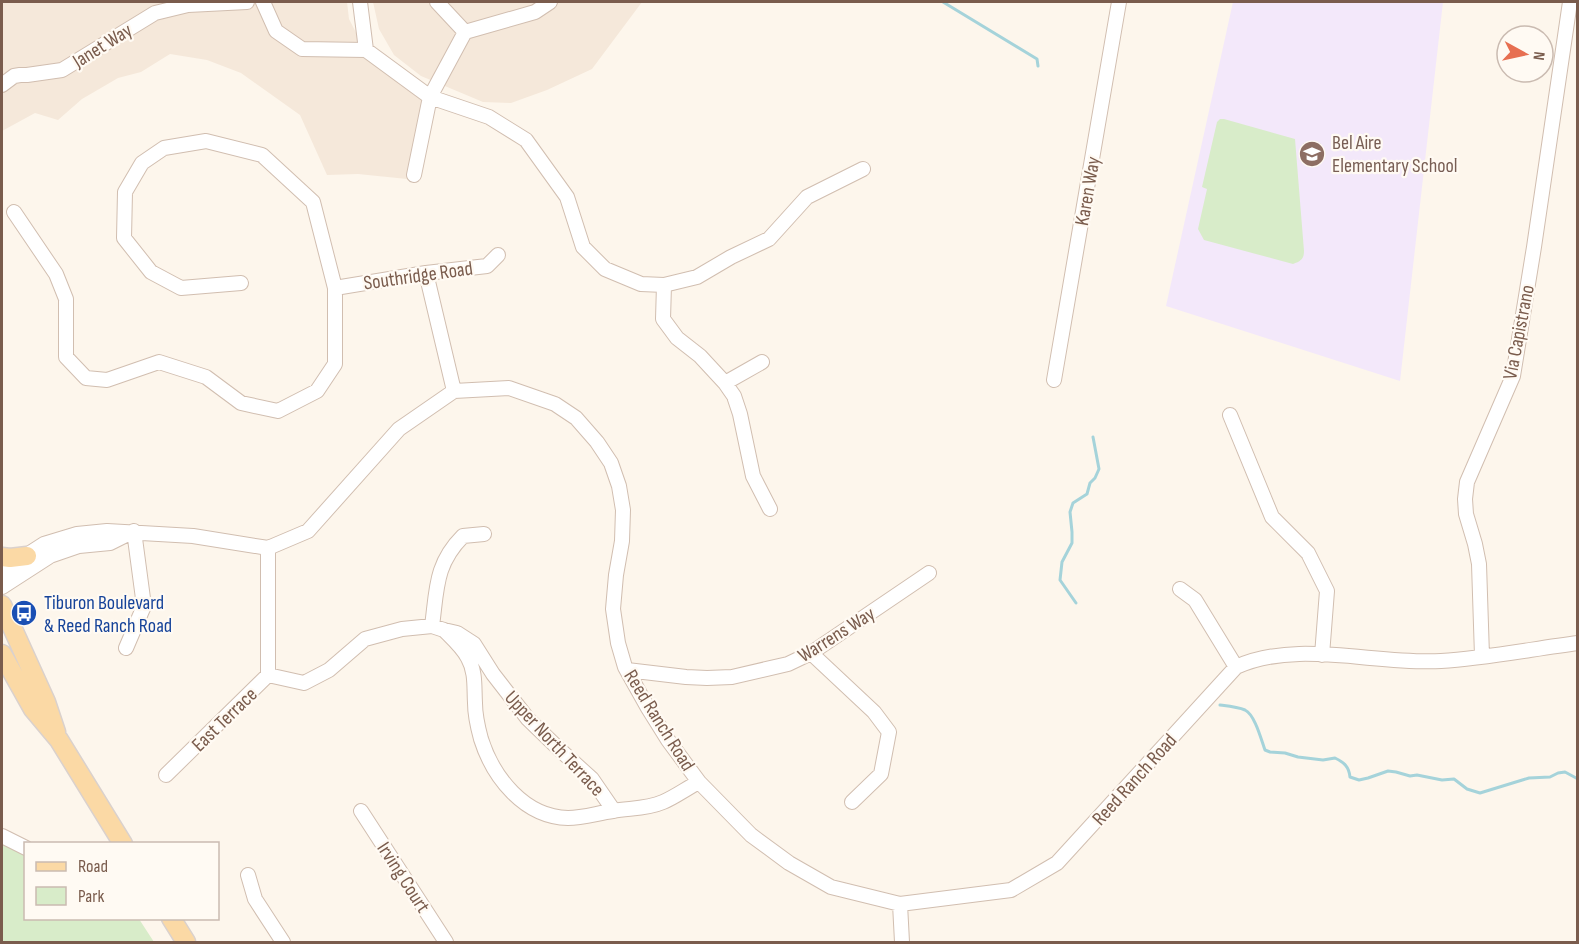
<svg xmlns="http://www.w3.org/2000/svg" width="1579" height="944" font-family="'Sofia Sans Condensed',sans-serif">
  <rect width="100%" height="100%" fill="#fdf6ec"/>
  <path fill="#f5e8da" d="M2,2H347L349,19L367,54L430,97L415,141L407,179L358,174L327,175L300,115L241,73L207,60L170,54L141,72L118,78L82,99L58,120L35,113L2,131Z
    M373,2H642L592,69L547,90L511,103L483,102L421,76L394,55L379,29Z"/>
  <path fill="#f3e8fa" d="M1233,2H1443L1400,381L1166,306Z"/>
  <path fill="#d8ecc9" d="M1220,119H1224L1295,139L1304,251C1304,259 1301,261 1293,264L1204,240L1198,229L1207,189L1202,187L1217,122Z
    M2,834L25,850L26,918L139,919L154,942H2Z"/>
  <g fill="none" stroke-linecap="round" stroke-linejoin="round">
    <path stroke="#a5d3da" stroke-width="3" d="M943,2L1037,59L1038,66
      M1076,603L1060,580L1062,562L1072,543V532L1070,512L1073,503L1087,494L1090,483L1095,478L1099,469L1093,437
      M1220,705C1228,706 1238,707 1245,710C1255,715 1261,739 1265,750L1270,752L1285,753L1298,757L1323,760L1335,758C1344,762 1349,767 1350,777L1359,780L1368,778L1388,771L1396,772L1410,776L1417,775L1442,780L1454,779L1467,789L1480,793L1529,778L1550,777L1558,773L1565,772L1578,779"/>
    <g stroke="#d1beb0" stroke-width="16">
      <path id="minor" d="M263,2L276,31L302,49L366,50
        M360,2L366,50L430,97L489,117L526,140L567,197L583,247L605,269L641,284L664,285L697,277L731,257L769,239L807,197L863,169
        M437,2L465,32
        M465,32L535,12L550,2
        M2,85L14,76L20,75H27L62,70L155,13L188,5L247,2
        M414,175L430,97L465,32
        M14,212L56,274L66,299V357L86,378L107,380L159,362L206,377L241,403L278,411L317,391L335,364V288L313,202L262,155L206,141L164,148L142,163L125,192L124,238L151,272L181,288L241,283
        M426,273L454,391
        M664,285L663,319L677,338L700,356L725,383L734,396L740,414L753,476L770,509
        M335,288L426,273L487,266L498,255
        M1054,380L1119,2
        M725,383L762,362
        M1230,415L1272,517L1308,553L1327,591L1322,655
        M2,571L44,544L77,534L107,531L193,536L268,548L308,531L399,429L454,391L509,388L555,404L576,418L597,442L611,463L619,486L623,510L622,541L616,575L613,609L618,643L625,667L648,708L668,740L699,782L751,835L789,863L831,887L900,904L1011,890L1057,863L1236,667C1297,639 1375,665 1441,661C1486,658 1532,649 1578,643
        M2,587L50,556L79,546L110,543L132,532
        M1180,589L1195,600L1236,667
        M432,626C437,589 435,564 463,536L484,534
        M444,630C453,639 463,648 468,658C476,672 474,688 475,703C475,716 478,728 481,739C493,777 524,817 568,818C583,818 598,813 613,811C630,808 647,809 663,802C675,797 687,788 699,782
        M126,648L144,606L134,531
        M811,653L874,712L889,732L881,774L852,802
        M1482,656L1479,564L1475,544L1466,514L1465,499L1467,482L1513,376L1534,247L1570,2
        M627,670L686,677L707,678L732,677L788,664L811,653L929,573
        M268,675L304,683L329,670L365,639L402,629L432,626L444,630L457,633L474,644L493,674L528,719L559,749L592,779L614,811
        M166,775L268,675V548
        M361,811L446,942
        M2,836L26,848
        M248,875L255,899L283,942
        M900,904L902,942"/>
    </g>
    <g stroke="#dad1cd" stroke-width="21">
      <path id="major" d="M2,557L10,558L27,556
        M2,605L46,702L56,732
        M2,654L33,709L59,740L123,844
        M171,918L186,942"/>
    </g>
    <use href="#minor" stroke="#fff" stroke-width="14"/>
    <use href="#major" stroke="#fbd9a5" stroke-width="18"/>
  </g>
  <defs>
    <g id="school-disc" transform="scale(1.35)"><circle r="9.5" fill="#8d6e63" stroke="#fffaf3"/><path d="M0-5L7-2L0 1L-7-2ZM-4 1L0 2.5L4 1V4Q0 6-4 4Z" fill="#fff"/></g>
    <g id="bus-disc" transform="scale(1.35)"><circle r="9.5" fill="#1a4fb4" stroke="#fffaf3"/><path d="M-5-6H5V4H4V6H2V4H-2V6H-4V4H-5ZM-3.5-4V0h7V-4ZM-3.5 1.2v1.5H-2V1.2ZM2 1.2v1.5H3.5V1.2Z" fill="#fff"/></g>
  </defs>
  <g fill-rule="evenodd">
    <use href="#school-disc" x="1312" y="154"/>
    <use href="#bus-disc" x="24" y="613"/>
  </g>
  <g text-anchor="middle" stroke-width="4.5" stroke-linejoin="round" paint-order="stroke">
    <g font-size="20" fill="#7a5c4d" stroke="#fffaf3">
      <text transform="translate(102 45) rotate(-32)" y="7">Janet Way</text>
      <text transform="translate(1087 191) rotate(-80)" y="7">Karen Way</text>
      <text transform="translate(418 275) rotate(-8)" y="7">Southridge Road</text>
      <text transform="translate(1518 332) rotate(-79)" y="7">Via Capistrano</text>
      <text transform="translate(836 634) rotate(-32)" y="7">Warrens Way</text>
      <text transform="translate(224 719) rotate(-44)" y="7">East Terrace</text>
      <text transform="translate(660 720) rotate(58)" y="7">Reed Ranch Road</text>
      <text transform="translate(555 743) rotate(47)" y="7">Upper North Terrace</text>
      <text transform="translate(1134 779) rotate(-48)" y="7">Reed Ranch Road</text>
      <text transform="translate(404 877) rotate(57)" y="7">Irving Court</text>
    </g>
    <g font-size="20" fill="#785e54" stroke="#fffaf3" text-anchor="start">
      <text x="1332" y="149">Bel Aire<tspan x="1332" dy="23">Elementary School</tspan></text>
    </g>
    <g font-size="20" fill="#164399" stroke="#fffaf3" text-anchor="start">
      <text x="44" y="609">Tiburon Boulevard<tspan x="44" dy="23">&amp; Reed Ranch Road</tspan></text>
    </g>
  </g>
  <rect width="1579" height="944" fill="none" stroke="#7a5c4d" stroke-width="6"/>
  <rect x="24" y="842" width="195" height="78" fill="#fffaf3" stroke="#cabbb1" stroke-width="1.5"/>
  <rect x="36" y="862" width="30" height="9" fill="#fbd9a5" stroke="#cabbb1" stroke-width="1.5"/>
  <text x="78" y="872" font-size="18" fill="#7a5c4d">Road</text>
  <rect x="36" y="887" width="30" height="18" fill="#d8ecc9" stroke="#cabbb1" stroke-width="1.5"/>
  <text x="78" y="902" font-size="18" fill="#7a5c4d">Park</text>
  <g transform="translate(1525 54) rotate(98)"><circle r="28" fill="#fffaf3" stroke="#cabbb1" stroke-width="1.5"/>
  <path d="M0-4.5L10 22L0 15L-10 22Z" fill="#e76f51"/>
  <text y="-9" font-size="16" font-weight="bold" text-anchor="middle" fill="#7a5c4d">N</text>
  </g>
</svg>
